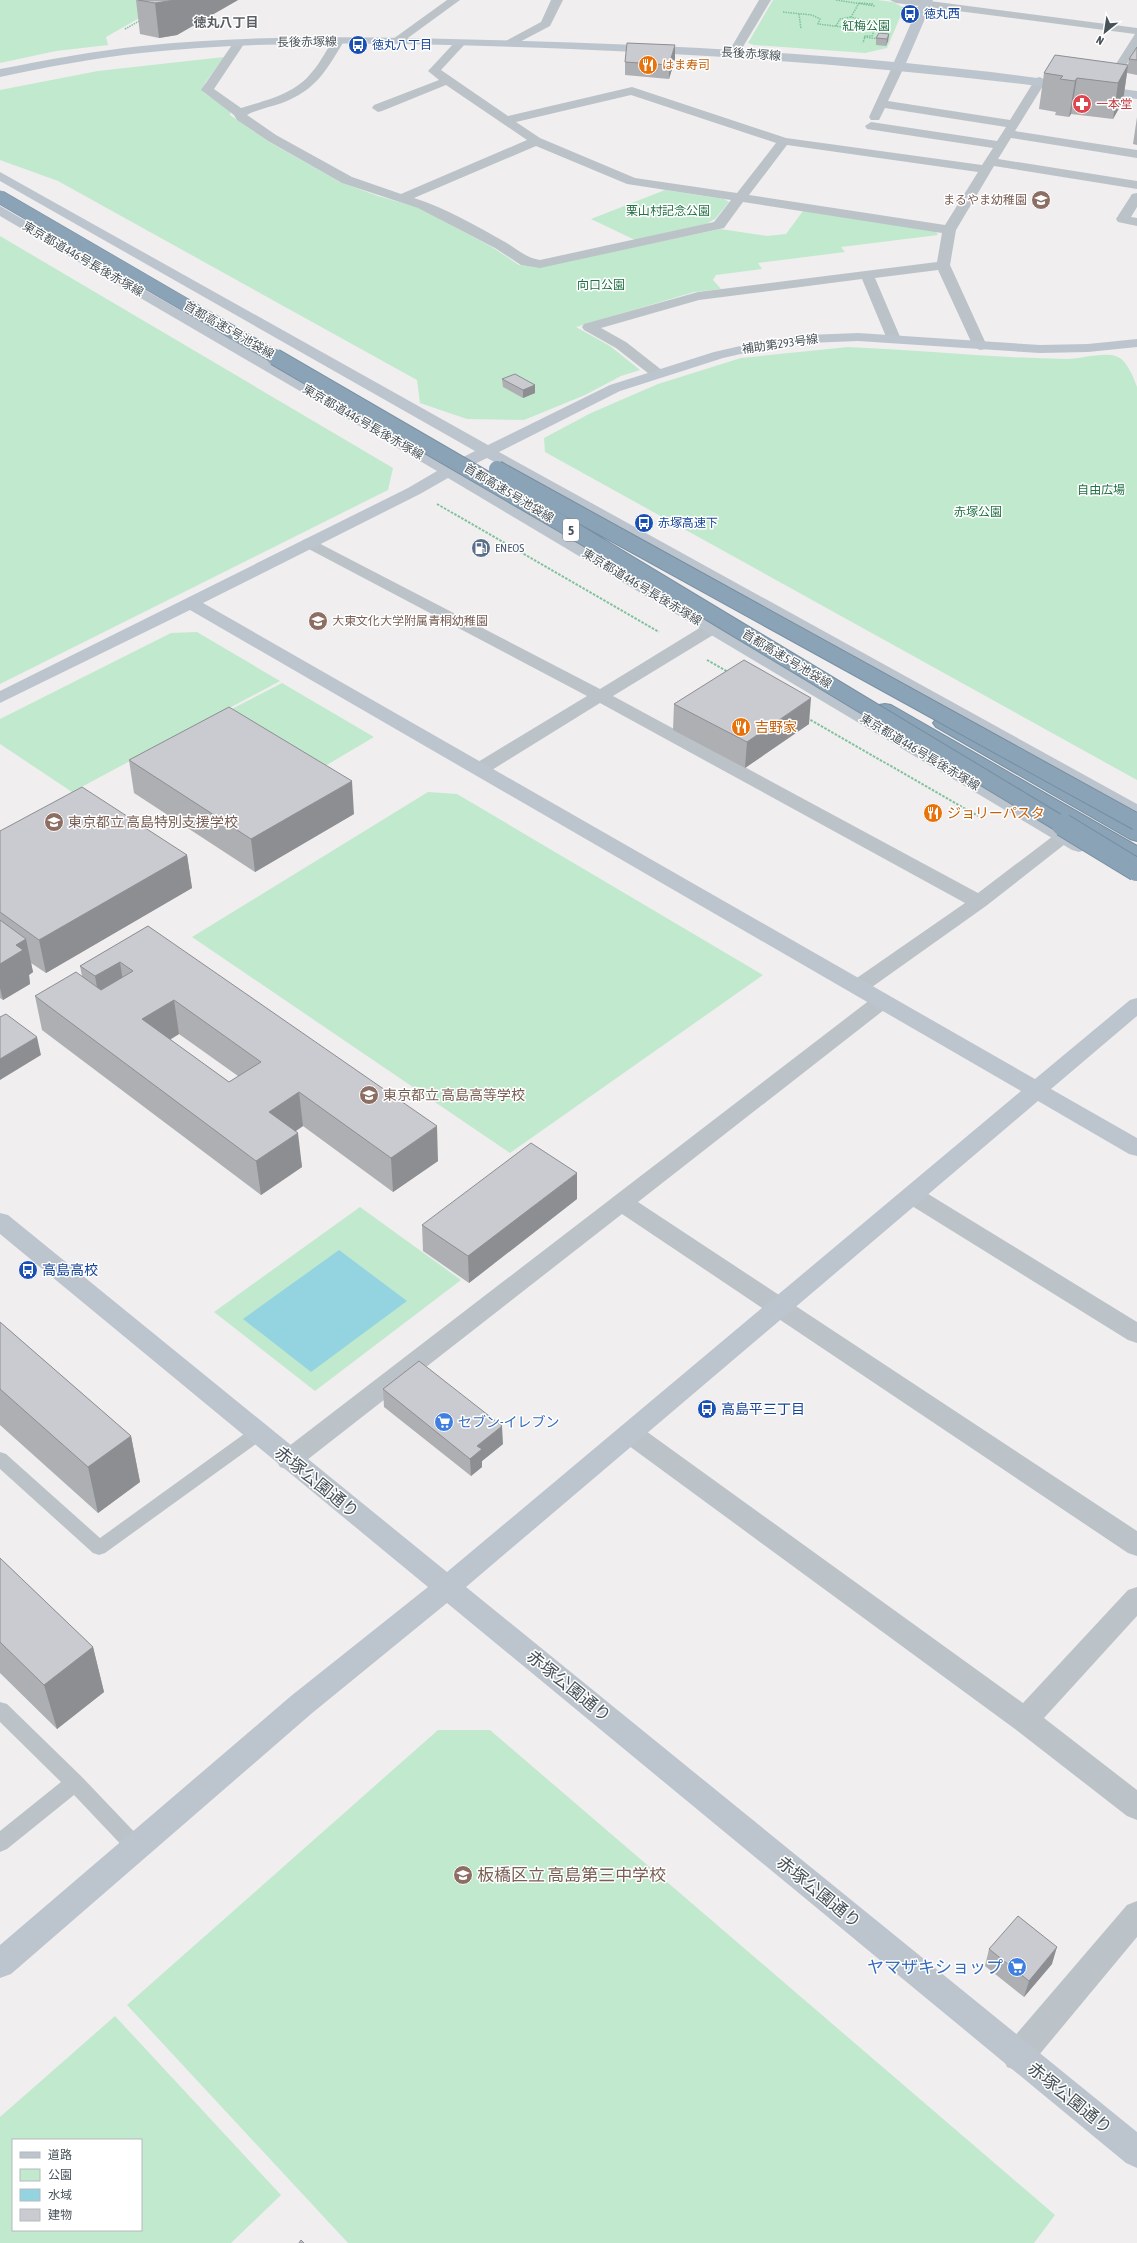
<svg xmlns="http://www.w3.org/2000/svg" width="1137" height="2243" font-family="'Asap Condensed','Noto Sans JP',sans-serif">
  <rect width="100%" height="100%" fill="#f0eeee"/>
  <path fill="#c1e9ce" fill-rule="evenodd" d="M0,0H171L106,37L108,45L56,51L0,63Z
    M773,0H877L893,2L904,8L887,48L865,53L754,45L748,43Z
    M224,57L205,83L203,92L231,111L230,115L269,142L340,182L378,196L417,207L492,247L519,265L540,267L720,229L767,236L786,234L803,211L936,231L938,235L841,247L845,252L758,263L762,269L716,275L713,280L721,289L694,292L576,327L610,346L640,370L621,376L585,395L524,420L467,419L420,403L417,380L58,181L0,160V90L98,71Z
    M665,190L724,199L729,202L715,219L706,224L635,240L591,219Z
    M0,236L393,468L388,490L0,684Z
    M848,347C921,350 994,358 1067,359C1081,359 1106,351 1118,357C1127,361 1134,378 1137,387V780L545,452L544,438L591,413L658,384L741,358Z
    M197,632L280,681L72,792L0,744V719L171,633Z
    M282,683L374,737L315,772L222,714Z
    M428,792L457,794L763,975L510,1153L192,937Z
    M360,1207L461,1280L315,1391L214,1312Z
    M438,1730H490L1055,2215L1034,2243H348L127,2005Z
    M115,2016L281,2195L231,2243H0V2117ZM13,2140H141V2230H13Z"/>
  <path fill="#94d4e0" d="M339,1250L407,1301L311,1372L243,1319Z"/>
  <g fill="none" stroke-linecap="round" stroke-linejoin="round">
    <g stroke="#778ea2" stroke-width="2">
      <path id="highway" d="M885,704L891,705L1137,846V860L1130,858L879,713L876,709L879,705Z
        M942,718L948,719L1137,827V841L1130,839L936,727L933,723L936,719Z"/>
    </g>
    <path stroke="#7ec29d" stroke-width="1.5" stroke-dasharray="1.5 1" stroke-linecap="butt" d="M836,0L875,6
      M859,3L873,4
      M859,3L851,17L877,24L872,36H865L863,43
      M783,12L812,15L820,19L818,24L875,31
      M799,14L801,29
      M836,26L840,19L851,17
      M125,29L141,20
      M864,37L879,39"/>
    <path stroke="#7ec29d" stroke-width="2" stroke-dasharray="2.5 1.5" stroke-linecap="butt" d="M437,504L659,632
      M707,660L728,672
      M807,718L978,816"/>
    <path fill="#bbc3c9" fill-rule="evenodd" d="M257,1427L263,1429L266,1434L263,1439L105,1553L99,1555L93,1553L0,1469V1452L6,1454L100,1538L251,1429Z
      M0,1702L7,1704L82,1777L143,1841L146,1847L143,1853L136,1856L129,1853L74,1795L7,1849L0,1852V1831L61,1782L0,1722Z"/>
    <path fill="#bbc3c9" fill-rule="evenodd" d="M447,0H460L401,43H393L391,41L393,39Z
      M551,0H563L550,26L512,46H504L502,44L504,42L541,22Z
      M759,0H771L738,55H730L728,53Z
      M890,0H922L1137,28V47L1112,89L1106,93L1100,89L1135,34L896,3Z
      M338,38L344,41C326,71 316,90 282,103C270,107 256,110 247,115L276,135L352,177L401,194L527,140L446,85L382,111L378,112L372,108L374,105L439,80L428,71L456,41L460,40L466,43L441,70L508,116L632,87L786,138L982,165L993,148L867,129L865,126L871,122L997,141L1006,127L885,108L879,120H871L869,117L893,65L899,61L905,65L888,101L1010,120L1036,78L1040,77L1046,81L1015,131L1137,150V158L1011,138L998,159L1137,181V189L994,166L956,230L950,265L987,346L985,349L980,350L973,346L938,270L875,278L901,339L894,343L887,339L862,279L699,300L601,328L626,342L663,371L665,374L663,377H653L616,348L584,330L582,327L584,324L698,292L937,262L942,233L743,202L724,228L540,268L521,265L495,248L418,208L342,183L268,141L237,120L234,115L201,90L234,42L238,41L244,44L214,89L241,108C267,100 295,94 312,72C321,62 326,50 334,39ZM631,95L776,143L737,193L635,178L540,138L516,122ZM787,145L978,172L945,225L749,195ZM536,146L627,184L731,200L714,222L540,260C526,258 517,249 505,242C477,226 445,208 414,198Z
      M1137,193V207L1131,217L1137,218V226L1118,222L1116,219L1132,194Z
      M309,538L600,689L706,624H718L721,628L718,632L613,696L978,893L1057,833L1064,831L1071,833L1074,837L986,906L865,992L858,994L851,992L848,987L851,982L965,903L600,703L487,773L480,775L473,773L471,769L473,765L587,696L303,546L301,543L303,540Z
      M882,994L889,996L892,1001L889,1006L638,1202L1137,1531V1556L1128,1553L622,1214L298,1467L289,1470L280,1467L276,1460L280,1453L875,996Z
      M912,1187L920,1189L1137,1322V1343L1128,1340L904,1201L901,1195L904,1189Z
      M630,1423L639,1426L1023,1703L1128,1590L1137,1587V1616L1044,1718L1137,1790V1820L1127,1816L1015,1729L621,1440L617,1433L621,1426Z
      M1137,1901V1937L1029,2067L1018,2071L1007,2067L1002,2056L1007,2045L1127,1905Z"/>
    <path fill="#bcc5cd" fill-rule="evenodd" d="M921,0H933L906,63L991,72L1137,91V99C949,72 761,57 571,49C430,44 283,38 141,53C94,58 47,67 0,77V69C47,60 94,51 142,46C257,34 374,37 489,40C624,43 760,50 894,62Z
      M0,172L488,445L610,385L714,352L758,342L808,335L858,333L1040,345L1088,344L1137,339V347L1088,352L1040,353L858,341L808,343L758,350L723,358L620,391L499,452L1137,804V818L1130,816L487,458L460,471L1086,842L1089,846L1086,850L1079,852L1072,850L448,478L420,494L203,603L1035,1079L1130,1000L1137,998V1016L1051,1089L1137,1138V1156L1129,1154L1038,1101L466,1587L1137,2132V2168L1126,2163L447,1603L311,1714L11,1974L0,1978V1945L291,1696L428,1587L0,1234V1213L8,1215L447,1572L1021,1091L190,610L0,703V691L408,488L437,471L0,216V206L448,465L475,451L0,181Z"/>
    <use href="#highway" fill="#8ba3b6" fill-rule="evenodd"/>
    <g stroke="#778ea2" stroke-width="14" stroke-linecap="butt">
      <path id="highway-bridge-far2" d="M0,197L277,358"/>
    </g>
    <g stroke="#778ea2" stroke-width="18" stroke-linecap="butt">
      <path id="highway-bridge-far1" d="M275,357L561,523L1064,826
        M497,469L1137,822"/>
    </g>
    <g stroke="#778ea2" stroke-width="24" stroke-linecap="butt">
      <path id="highway-bridge" d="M1063,825L1137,870"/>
    </g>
    <use href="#highway-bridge-far2" stroke="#8ba3b6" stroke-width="13"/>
    <use href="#highway-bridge-far1" stroke="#8ba3b6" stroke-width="16"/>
    <use href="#highway-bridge" stroke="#8ba3b6" stroke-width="22"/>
  </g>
  <path fill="#adafb3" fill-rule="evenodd" d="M136,0H238L177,35L159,38L140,34Z
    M889,34L888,41L886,46L876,45V38Z
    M1137,47V75L1127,73L1123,101L1113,119L1071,114L1069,117L1055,115L1056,112L1039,109L1044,73L1128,65L1129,59Z
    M675,59L669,79L625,75V62Z
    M1137,117V145L1133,144Z
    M502,379L535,385V393L523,398L503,387Z
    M674,704L809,724L745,768L673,730Z
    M129,760L354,814L255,872L134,793Z
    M0,831L187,855L192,888L46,973L31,963L33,972L29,975L30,984L3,1000L0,998Z
    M148,926L438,1161L393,1192L303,1126L296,1131L302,1167L261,1195L42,1030L35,996L82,976L80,966ZM179,1034L238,1076L229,1082L170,1040Z
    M577,1199L469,1283L423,1251L422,1225Z
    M0,1322L131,1436L140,1482L98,1513L0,1425Z
    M383,1389L503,1444L482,1461V1467L471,1476L384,1407Z
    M0,1558L93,1647L104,1692L57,1729L0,1673Z
    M989,1949L1052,1964L1024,1997L985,1966Z"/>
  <path fill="#8d8e92" d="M175,0H238L177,35L159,38L155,3Z
    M889,34L888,41L886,46L887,39Z
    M675,45V59L669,79V65Z
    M1128,65L1123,101L1113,119L1118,83Z
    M1077,78L1071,114L1069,117L1075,81Z
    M535,385V393L523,398V390Z
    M811,698L809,724L745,768L747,742Z
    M352,781L354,814L255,872L251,839Z
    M187,855L192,888L46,973L39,940Z
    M26,939L33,972L29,975L30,984L3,1000L0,988V964L16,945Z
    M120,962L125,995L101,1010L95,976Z
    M174,1000L179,1034L147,1053L142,1019Z
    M37,1037L41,1055L0,1080V1059Z
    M299,1092L303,1126L273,1146L269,1112Z
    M437,1126L438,1161L393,1192L391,1158Z
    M298,1133L302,1167L261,1195L256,1161Z
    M577,1173V1199L469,1283L468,1256Z
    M502,1426L503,1444L482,1461V1467L471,1476L470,1459L477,1446Z
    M131,1436L140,1482L98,1513L88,1467Z
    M93,1647L104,1692L57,1729L44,1685Z
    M1057,1947L1052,1964L1024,1997L1029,1981Z"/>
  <path fill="#c9cbd0" stroke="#8d8e92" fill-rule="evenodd" d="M138,0H175L155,3Z
    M879,33L889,34L887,39L876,38Z
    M627,43L675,45L669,65L625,62Z
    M1137,47V60L1129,59Z
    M1055,55L1128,65L1118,83L1077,78L1075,81L1060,79L1063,76L1044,73Z
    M515,374L535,385L523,390L502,379Z
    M744,660L811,698L747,742L674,704Z
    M229,707L352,781L251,839L129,760Z
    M82,787L187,855L39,940L0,912V831Z
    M0,920L26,939L16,945L23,950L0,964Z
    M148,926L437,1126L391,1158L299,1092L269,1112L298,1133L256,1161L35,996L76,972L101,990L133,971L120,962L95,976L80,966ZM174,1000L261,1062L229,1082L142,1019Z
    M6,1014L37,1037L0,1059V1017Z
    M531,1143L577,1173L468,1256L422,1225Z
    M0,1322L131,1436L88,1467L0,1389Z
    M419,1361L502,1426L477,1446L482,1449L470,1459L383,1389Z
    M0,1558L93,1647L44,1685L0,1642Z
    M1018,1916L1057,1947L1029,1981L989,1949Z
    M301,2240L304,2243H299Z"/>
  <defs>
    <g id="bus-disc" transform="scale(1)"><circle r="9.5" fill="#1a4fb4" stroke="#fff"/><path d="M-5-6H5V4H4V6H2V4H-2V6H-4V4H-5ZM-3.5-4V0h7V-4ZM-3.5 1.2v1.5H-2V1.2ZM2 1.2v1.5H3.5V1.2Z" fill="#fff"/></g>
    <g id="restaurant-disc" transform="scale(1)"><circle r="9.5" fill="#e8710a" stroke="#fff"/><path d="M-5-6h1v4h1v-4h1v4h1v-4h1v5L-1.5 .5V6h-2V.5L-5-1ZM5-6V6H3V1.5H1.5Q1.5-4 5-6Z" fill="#fff"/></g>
    <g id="pharmacy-disc" transform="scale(1)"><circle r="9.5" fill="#e0444e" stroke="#fff"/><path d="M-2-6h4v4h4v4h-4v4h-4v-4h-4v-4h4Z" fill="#fff"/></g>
    <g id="school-disc" transform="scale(1)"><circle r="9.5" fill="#8d6e63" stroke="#fff"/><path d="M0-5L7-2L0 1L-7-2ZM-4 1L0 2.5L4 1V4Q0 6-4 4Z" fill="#fff"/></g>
    <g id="fuel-disc" transform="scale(1)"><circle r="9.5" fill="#5c6f8a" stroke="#fff"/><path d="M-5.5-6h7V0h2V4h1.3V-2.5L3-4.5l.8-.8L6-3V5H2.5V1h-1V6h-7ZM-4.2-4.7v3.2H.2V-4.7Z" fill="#fff"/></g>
    <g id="supermarket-disc" transform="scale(1)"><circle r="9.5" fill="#3f7fe0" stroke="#fff"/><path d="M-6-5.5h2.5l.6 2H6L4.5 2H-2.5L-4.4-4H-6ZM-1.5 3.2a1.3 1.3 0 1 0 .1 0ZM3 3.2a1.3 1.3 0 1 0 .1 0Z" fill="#fff"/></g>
  </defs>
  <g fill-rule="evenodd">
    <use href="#bus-disc" x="910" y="14"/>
    <use href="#bus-disc" x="358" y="45"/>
    <use href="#restaurant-disc" x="648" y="65"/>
    <use href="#pharmacy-disc" x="1082" y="104"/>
    <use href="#school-disc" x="1041" y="200"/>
    <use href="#bus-disc" x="644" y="523"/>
    <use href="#fuel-disc" x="481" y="548"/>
    <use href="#school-disc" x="318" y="621"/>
    <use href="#restaurant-disc" x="741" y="727"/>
    <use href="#restaurant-disc" x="933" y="813"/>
    <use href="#school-disc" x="54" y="822"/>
    <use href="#school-disc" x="369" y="1095"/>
    <use href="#bus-disc" x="28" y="1270"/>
    <use href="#bus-disc" x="707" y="1409"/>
    <use href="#supermarket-disc" x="444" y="1422"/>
    <use href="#school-disc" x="463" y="1875"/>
    <use href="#supermarket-disc" x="1017" y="1967"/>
  </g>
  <g text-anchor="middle" stroke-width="3" stroke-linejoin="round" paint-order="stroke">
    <g font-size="12" fill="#164399" stroke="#fff" text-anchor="start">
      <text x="924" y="18">徳丸西</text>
      <text x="372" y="49">徳丸八丁目</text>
      <text x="658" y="527">赤塚高速下</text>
    </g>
    <g font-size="12" fill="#227145" stroke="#fff">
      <text x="866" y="30">紅梅公園</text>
      <text x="668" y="215">栗山村記念公園</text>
      <text x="601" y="289">向口公園</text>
      <text x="1101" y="494">自由広場</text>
      <text x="978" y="516">赤塚公園</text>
    </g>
    <g font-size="12" fill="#485259" stroke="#fff">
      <text transform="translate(307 42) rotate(-1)" y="4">長後赤塚線</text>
      <text transform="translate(751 54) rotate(4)" y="4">長後赤塚線</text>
      <text transform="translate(83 259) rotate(30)" y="4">東京都道446号長後赤塚線</text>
      <text transform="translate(229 330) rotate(30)" y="4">首都高速5号池袋線</text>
      <text transform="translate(780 344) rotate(-8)" y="4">補助第293号線</text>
      <text transform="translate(363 422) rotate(30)" y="4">東京都道446号長後赤塚線</text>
      <text transform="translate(509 493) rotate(31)" y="4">首都高速5号池袋線</text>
      <text transform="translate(642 587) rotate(31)" y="4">東京都道446号長後赤塚線</text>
      <text transform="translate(787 659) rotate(31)" y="4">首都高速5号池袋線</text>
      <text transform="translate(920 752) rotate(31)" y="4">東京都道446号長後赤塚線</text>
    </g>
    <g font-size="12" fill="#c56008" stroke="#fff" text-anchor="start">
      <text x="662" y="69">はま寿司</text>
    </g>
    <g font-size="12" fill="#be3a42" stroke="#fff" text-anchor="start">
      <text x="1096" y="108">一本堂</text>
    </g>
    <g font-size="12" fill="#785e54" stroke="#fff" text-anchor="end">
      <text x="1027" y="204">まるやま幼稚園</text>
      <text x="332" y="625" text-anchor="start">大東文化大学附属青桐幼稚園</text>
    </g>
    <g font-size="12" fill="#4e5e75" stroke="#fff" text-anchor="start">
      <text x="495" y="552">ENEOS</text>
    </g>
    <g font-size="13" font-weight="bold" fill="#5b5e62" stroke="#fff">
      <text x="226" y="27">徳丸八丁目</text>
    </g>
    <rect fill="#fff" stroke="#7f868b" stroke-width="1" x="563" y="519" width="16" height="22" rx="3"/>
    <g font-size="13" font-weight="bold" fill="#485259">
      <text x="571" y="535">5</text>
    </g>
    <g font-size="14" fill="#c56008" stroke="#fff" text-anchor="start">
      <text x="755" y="732">吉野家</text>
      <text x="947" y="818">ジョリーパスタ</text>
    </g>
    <g font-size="14" fill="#785e54" stroke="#fff" text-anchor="start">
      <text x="68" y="827">東京都立 高島特別支援学校</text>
      <text x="383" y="1100">東京都立 高島高等学校</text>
    </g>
    <g font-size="14" fill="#164399" stroke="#fff" text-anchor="start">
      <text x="42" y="1275">高島高校</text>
      <text x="721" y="1414">高島平三丁目</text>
    </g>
    <g font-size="14" fill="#366cbe" stroke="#fff" text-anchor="start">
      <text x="458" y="1427">セブン-イレブン</text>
    </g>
    <g font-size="17" fill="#485259" stroke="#fff">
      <text transform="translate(317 1482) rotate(39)" y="6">赤塚公園通り</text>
      <text transform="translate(569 1686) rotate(39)" y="6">赤塚公園通り</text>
      <text transform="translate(819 1892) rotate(39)" y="6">赤塚公園通り</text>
      <text transform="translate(1070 2098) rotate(39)" y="6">赤塚公園通り</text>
    </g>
    <g font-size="17" fill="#785e54" stroke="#fff" text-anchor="start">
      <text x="477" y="1881">板橋区立 高島第三中学校</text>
    </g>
    <g font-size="17" fill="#366cbe" stroke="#fff" text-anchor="end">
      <text x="1003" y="1973">ヤマザキショップ</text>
    </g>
  </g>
  <rect x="12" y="2139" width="130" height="92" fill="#ffffff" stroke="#b6babd"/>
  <rect x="20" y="2152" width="20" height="6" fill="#bcc5cd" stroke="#b6babd"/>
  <text x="48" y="2159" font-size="12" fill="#485259">道路</text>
  <rect x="20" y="2169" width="20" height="12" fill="#c1e9ce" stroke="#b6babd"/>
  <text x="48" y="2179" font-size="12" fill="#485259">公園</text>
  <rect x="20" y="2189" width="20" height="12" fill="#94d4e0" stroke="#b6babd"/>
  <text x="48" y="2199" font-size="12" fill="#485259">水域</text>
  <rect x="20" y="2209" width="20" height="12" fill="#c9cbd0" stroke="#b6babd"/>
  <text x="48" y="2219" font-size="12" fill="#485259">建物</text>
  <g transform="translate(1105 32) rotate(210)" stroke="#ffffff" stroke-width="3" paint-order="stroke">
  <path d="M0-3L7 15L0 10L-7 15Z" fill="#485259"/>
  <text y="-6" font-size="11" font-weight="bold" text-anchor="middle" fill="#485259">N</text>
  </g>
</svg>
